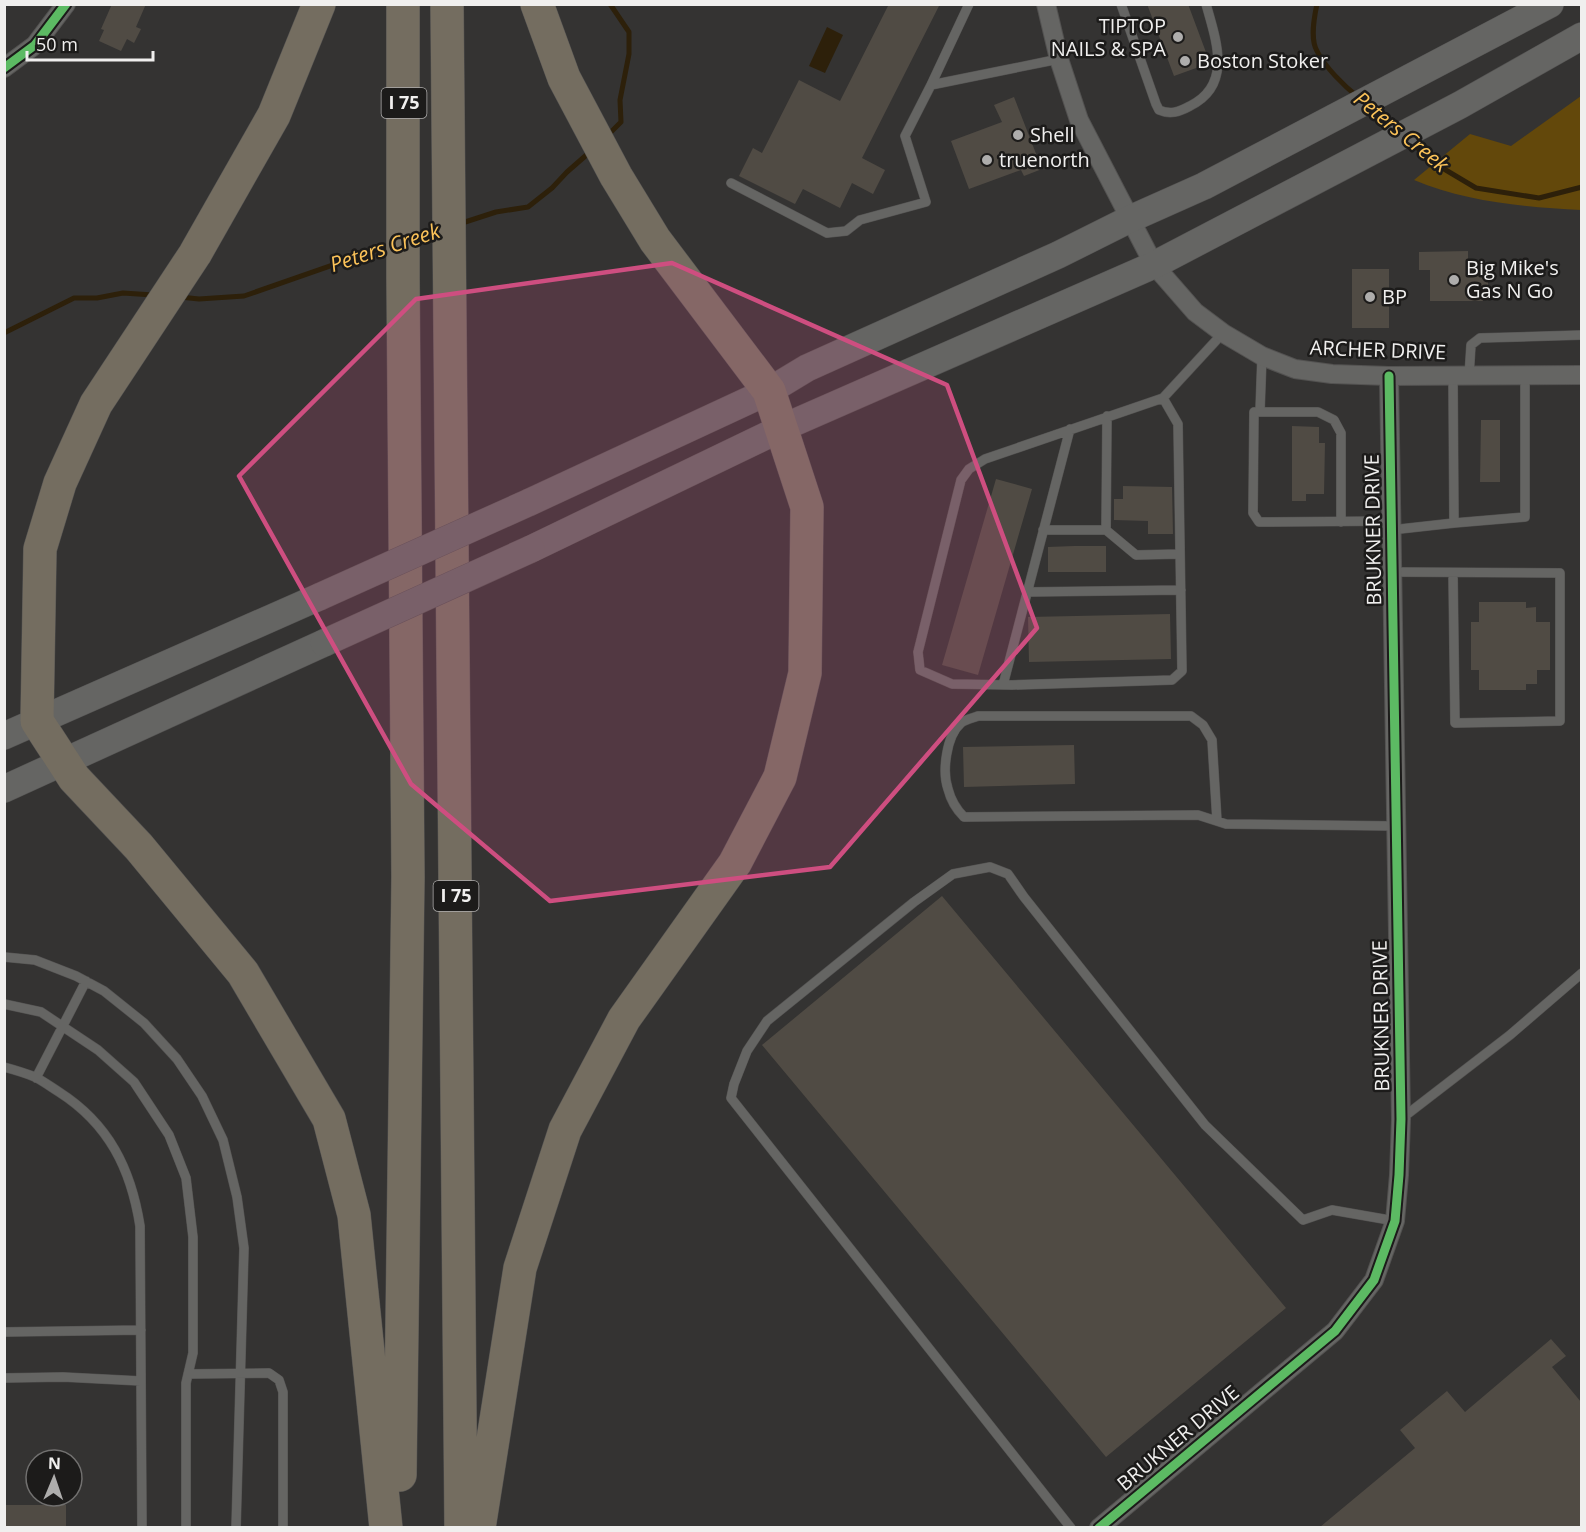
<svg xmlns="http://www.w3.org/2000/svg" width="1586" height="1532" font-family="'Open Sans',sans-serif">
  <rect width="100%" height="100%" fill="#343332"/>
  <path fill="#63480b" d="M1581,96V210C1525,207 1466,202 1414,180L1470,134L1511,146Z"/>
  <path fill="#2d200a" d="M827,27L843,35L825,73L809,66Z"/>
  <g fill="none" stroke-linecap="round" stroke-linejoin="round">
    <path stroke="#2d200a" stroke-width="5" d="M1317,4C1314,18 1310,39 1317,51C1325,67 1344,86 1358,97
      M1369,107L1396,130
      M607,136L621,122L620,100L629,54V32L610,4
      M1408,140L1439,166L1476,188L1539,198L1582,187
      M459,224L496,212L528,207L552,188L567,172L591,151
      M413,238L439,230
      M180,297L199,299L244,296L393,244
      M4,333L74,298H97L123,293L153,295"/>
  </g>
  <path fill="#504b44" d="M112,4H146L136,27L141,29L134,43L127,39L121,51L99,41L104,30L101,29Z
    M889,4H940L862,158L885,170L873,194L852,183L840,208L803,189L795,204L739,176L753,148L762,153L799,80L840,101Z
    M1147,4H1188L1210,63L1174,76Z
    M1014,97L1042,169L1024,176L1021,170L969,189L951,141L1002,122L994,105Z
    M1468,251V268H1483V278H1488V295H1483V301H1430V270H1419V252Z
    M1352,269H1389V328H1352Z
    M1481,420H1500V482H1480Z
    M1292,426L1319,427V443H1325L1324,494H1306V501H1292Z
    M996,479L1032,489L978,675L942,665Z
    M1123,486L1172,487L1173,534H1148V521L1114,520V499H1123Z
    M1074,546H1106V572H1048V547Z
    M1479,602H1526V608L1536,607V622H1550V670H1537V684H1526V690H1479V670H1471V622H1479Z
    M1170,614L1171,659L1029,662L1028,617Z
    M1074,745L1075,784L964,787L963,747Z
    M942,896L1286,1308L1106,1457L762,1045Z
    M1551,1339L1566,1356L1552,1367L1581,1402V1527H1320L1415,1448L1400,1430L1447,1391L1465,1412Z
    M4,1505H66V1527H4Z"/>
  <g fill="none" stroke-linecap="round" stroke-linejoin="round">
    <g stroke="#535251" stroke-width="10">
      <path id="service" d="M969,4L931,85L1059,59
        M1121,4L1156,104L1159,110C1170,115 1179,112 1190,106C1233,85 1216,40 1206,4
        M731,183L827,233L846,231L860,220L926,202L905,136L931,85
        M1469,376L1471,345L1480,338L1582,335
        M1163,398L1178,424L1182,671L1172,680L1012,685L952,684L920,670L918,652L961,480L969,469L985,459L1163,398L1223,333
        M1260,411L1262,356
        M1341,522V433L1334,420L1318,412H1254L1253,513L1259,522L1391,521
        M1454,523L1525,517V375
        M1043,530H1106L1136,555L1180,554
        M1106,530L1107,416
        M1391,530L1454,523L1453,376
        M1392,572L1560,573V721L1455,723L1453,573
        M1027,592L1181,590
        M1003,685L1070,429
        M1217,821L1212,740L1203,725L1191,716H978C973,718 965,720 961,723C946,736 942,772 948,789C951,801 956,809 964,817L1198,815L1226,824L1395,826
        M4,957L35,960L76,976L104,991L144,1023L177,1059L202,1096L223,1140L237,1197L244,1248L236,1528
        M4,1004L41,1012L98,1050L134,1082L169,1135L186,1178L193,1237V1353L186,1383V1528
        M4,1067C15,1070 25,1073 35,1077C43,1081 51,1087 59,1092C109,1124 131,1169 140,1226L142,1528
        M36,1078L86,981
        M1401,1119L1510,1035L1582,973
        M4,1332L141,1330
        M188,1374L269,1373L279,1380L283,1392V1528
        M4,1378L63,1377L141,1381
        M1071,1528L731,1098L734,1084L747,1051L767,1021L914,902L953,874L990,867L1008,874L1024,897L1205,1125L1303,1220L1332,1210L1395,1221"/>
    </g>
    <g stroke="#535251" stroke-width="20">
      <path id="minor" d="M1046,4L1059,59L1079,120L1154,265L1195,312L1223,333L1262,356L1295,369L1332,374L1389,376L1582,375
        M4,68L35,45L66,4
        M1099,1528L1335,1331L1374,1280L1395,1221L1399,1175L1401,1119L1389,376"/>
    </g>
    <g stroke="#535251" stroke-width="28">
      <path id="secondary" d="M530,502L769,391L807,368L1058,255L1130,219L1204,186L1550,4
        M531,549L782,428L1154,265L1460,105L1582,36
        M4,736L319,597
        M4,789L324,643"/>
    </g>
    <g stroke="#535251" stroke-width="34">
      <path id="motorway" d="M319,4L274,115L195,254L96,404L60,483L40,549L37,721L74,778L139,847L243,973L329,1119L354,1215L386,1528
        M447,4L461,1528
        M400,1475L408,877L403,278V4
        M479,1528L520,1268L565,1130L624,1019L735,863L780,777L805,673L807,507L769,391L655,240L616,176L564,78L537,4"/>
    </g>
    <use href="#service" stroke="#656563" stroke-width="9"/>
    <use href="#minor" stroke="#656563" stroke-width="18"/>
    <use href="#secondary" stroke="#656563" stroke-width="27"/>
    <use href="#motorway" stroke="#746d60" stroke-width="33"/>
    <g stroke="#535251" stroke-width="28" stroke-linecap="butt">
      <path id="secondary-bridge" d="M319,597L530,502
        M324,643L531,549"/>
    </g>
    <use href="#secondary-bridge" stroke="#656563" stroke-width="27"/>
    <g stroke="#1c1b1a" stroke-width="13">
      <path id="cycleway" d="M4,68L35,45L66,4
        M1099,1528L1335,1331L1374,1280L1395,1221L1399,1175L1401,1119L1389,376"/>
    </g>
    <use href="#cycleway" stroke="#5cba63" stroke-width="9"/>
  </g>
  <path fill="#ce4e80" fill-opacity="0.2" stroke="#ce4e80" stroke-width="4.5" stroke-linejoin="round" d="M672,263L947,385L1037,628L830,867L550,901L411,784L239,476L416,299Z"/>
  <g fill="#aeadac" stroke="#1c1b1a" stroke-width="2">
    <circle cx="1178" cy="37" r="6"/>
    <circle cx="1185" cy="61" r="6"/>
    <circle cx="1018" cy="135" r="6"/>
    <circle cx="987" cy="160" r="6"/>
    <circle cx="1454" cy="280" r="6"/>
    <circle cx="1370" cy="297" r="6"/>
  </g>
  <g text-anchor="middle" stroke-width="5" stroke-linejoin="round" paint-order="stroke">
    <g fill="#1c1b1a" stroke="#b0afae" stroke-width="1.5">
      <rect x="381.5" y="88" width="45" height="30" rx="4.5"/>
      <rect x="433.5" y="881" width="45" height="30" rx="4.5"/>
    </g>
    <g font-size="18" font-weight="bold" fill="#f0efee">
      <text x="404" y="109">I 75</text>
      <text x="456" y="902">I 75</text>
    </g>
    <g font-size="20" fill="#f0efee" stroke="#1c1b1a" text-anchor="start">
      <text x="1166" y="33" text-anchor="end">TIPTOP<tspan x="1166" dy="23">NAILS &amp; SPA</tspan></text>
      <text x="1197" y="68">Boston Stoker</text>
      <text x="1030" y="142">Shell</text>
      <text x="999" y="167">truenorth</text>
      <text x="1466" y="275">Big Mike's<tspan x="1466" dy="23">Gas N Go</tspan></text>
      <text x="1382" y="304">BP</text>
    </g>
    <g font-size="20" fill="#f0efee" stroke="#1c1b1a">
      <text transform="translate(1378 350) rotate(2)" y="7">ARCHER DRIVE</text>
      <text transform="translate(1373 530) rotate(-91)" y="7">BRUKNER DRIVE</text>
      <text transform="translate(1381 1016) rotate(-91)" y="7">BRUKNER DRIVE</text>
      <text transform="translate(1178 1438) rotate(-40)" y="7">BRUKNER DRIVE</text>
    </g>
    <g font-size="21" font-style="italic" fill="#fcc359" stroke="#1c1b1a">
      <text transform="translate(1401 132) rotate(39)" y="7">Peters Creek</text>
      <text transform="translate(385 248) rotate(-18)" y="7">Peters Creek</text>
    </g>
  </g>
  <rect width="1586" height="1532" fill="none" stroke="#f0efee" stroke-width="12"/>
  <g transform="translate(54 1478) rotate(2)"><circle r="28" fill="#1c1b1a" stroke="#71706f" stroke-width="1.5"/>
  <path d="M0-4.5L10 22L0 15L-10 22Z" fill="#aeadac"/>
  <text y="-9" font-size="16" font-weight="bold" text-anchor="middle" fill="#f0efee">N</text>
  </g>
  <path d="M27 51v9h126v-9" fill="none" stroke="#f0efee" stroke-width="3"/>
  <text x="36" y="51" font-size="18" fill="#f0efee" stroke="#1c1b1a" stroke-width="4.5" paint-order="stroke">50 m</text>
</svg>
